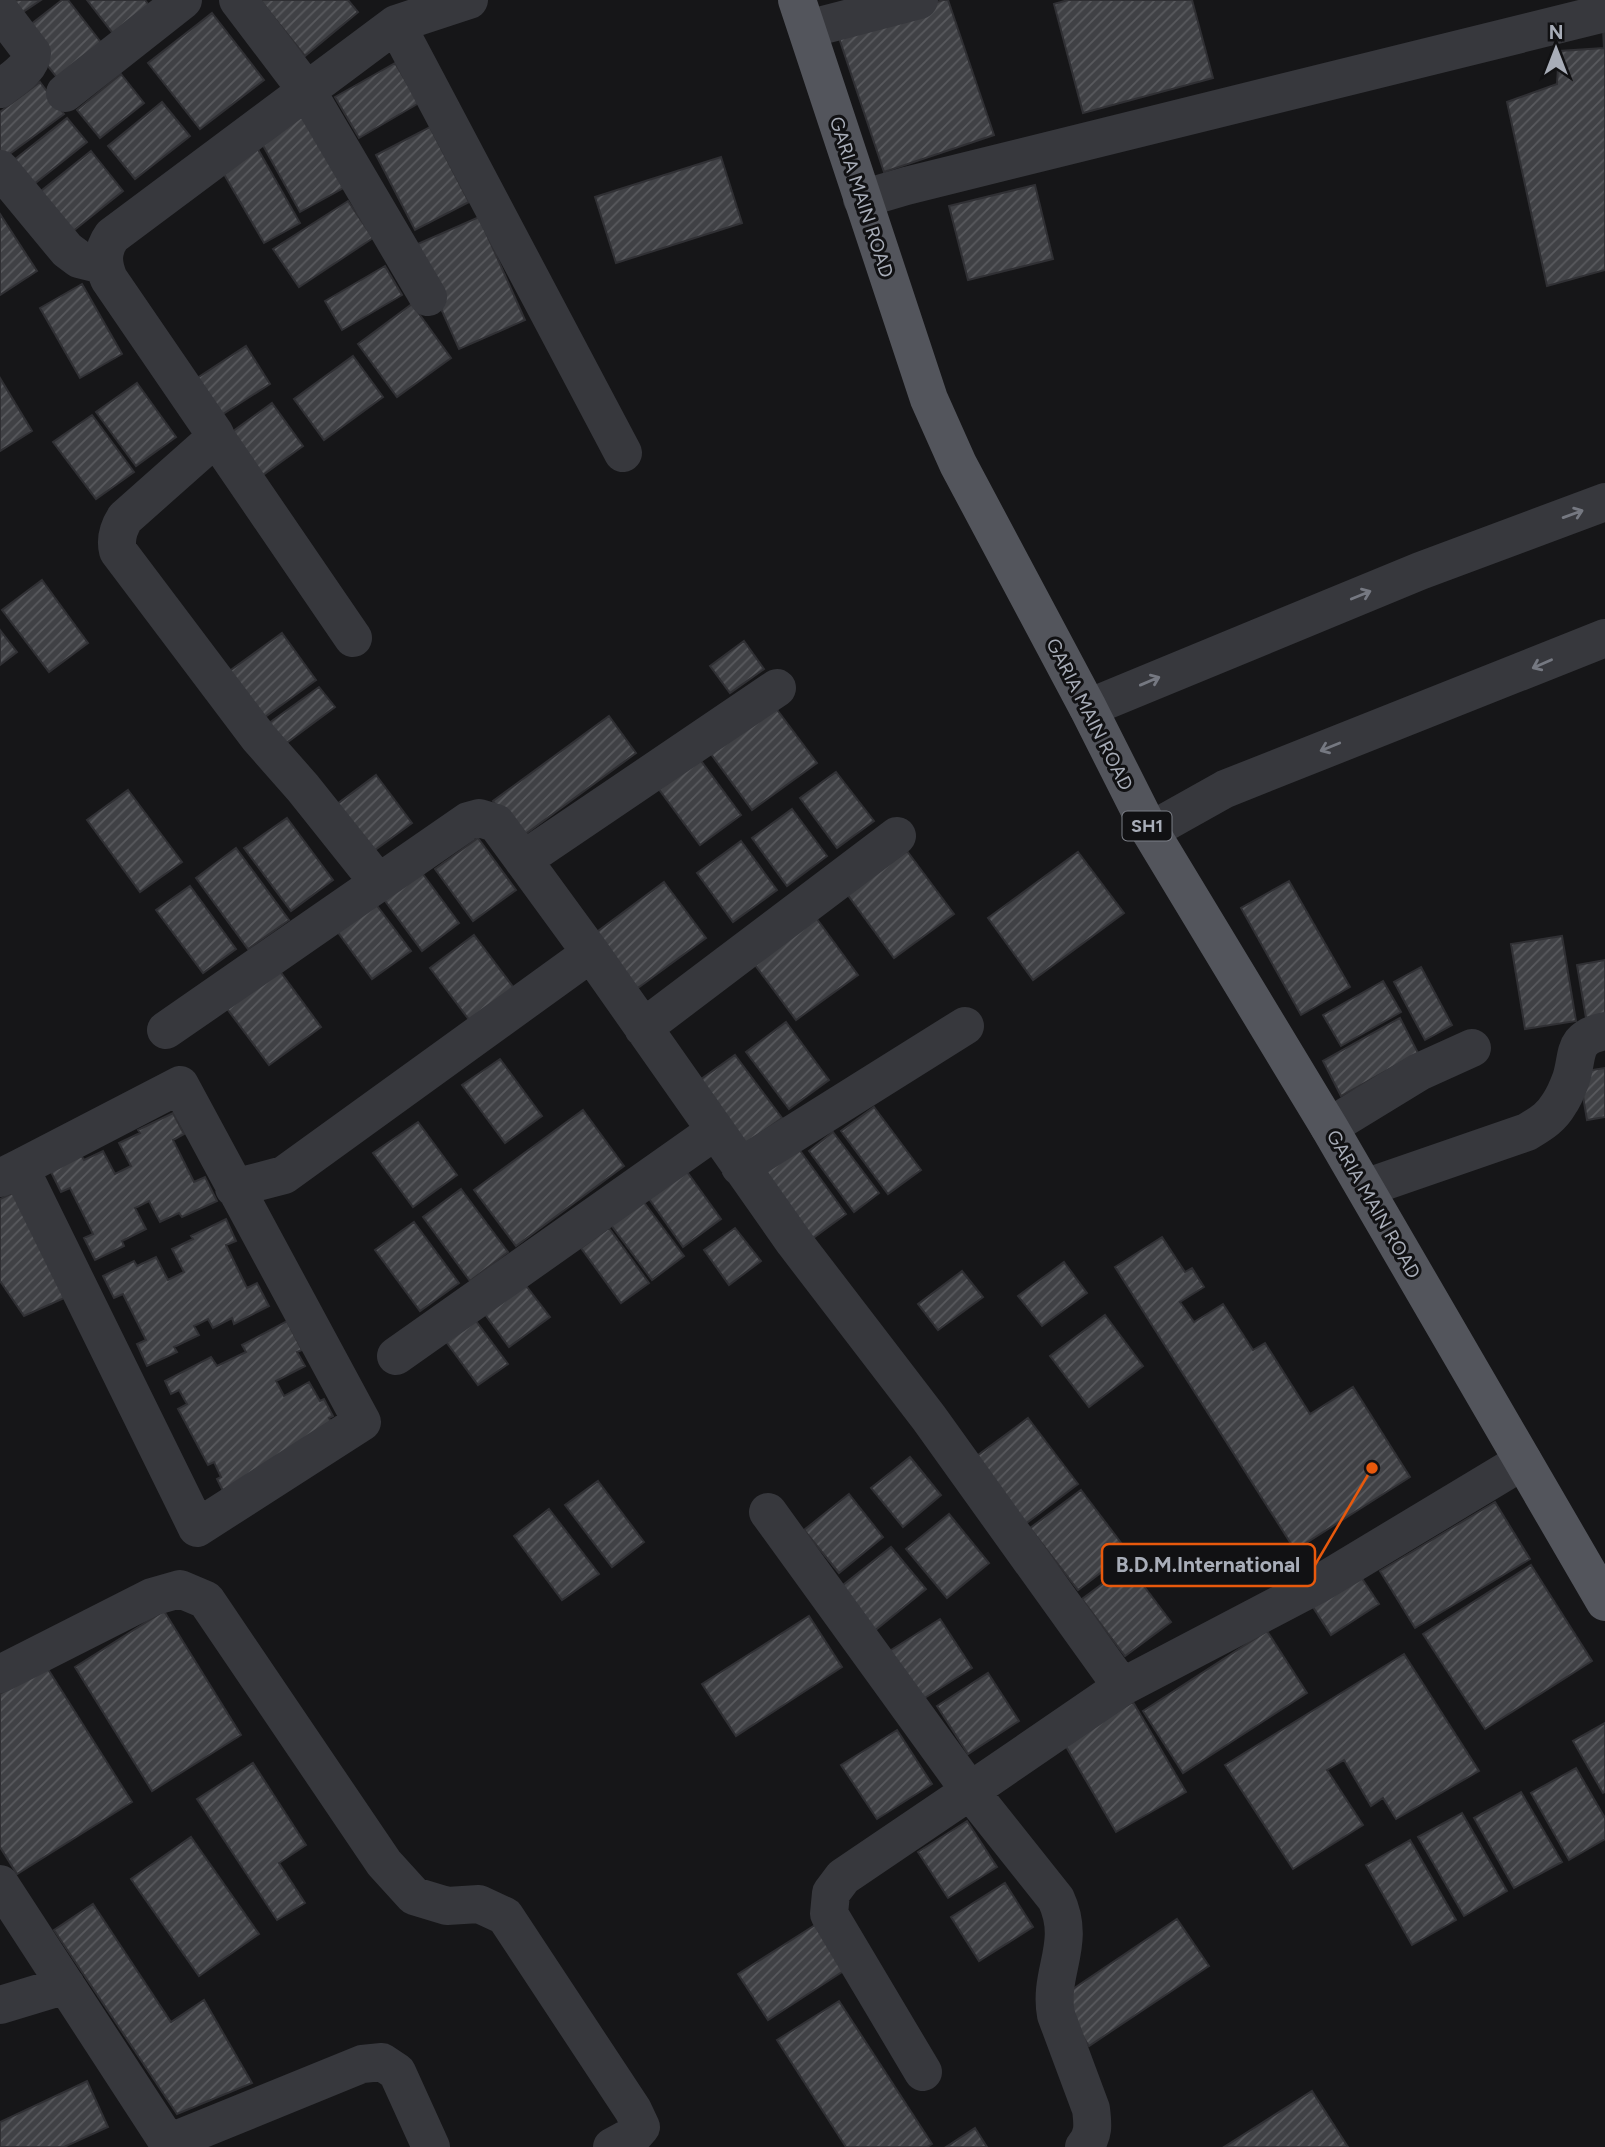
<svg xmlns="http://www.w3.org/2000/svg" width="1605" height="2147" font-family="Figtree,sans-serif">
  <defs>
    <pattern id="building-hatch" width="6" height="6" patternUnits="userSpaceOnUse" patternTransform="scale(1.75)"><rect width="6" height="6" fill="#404145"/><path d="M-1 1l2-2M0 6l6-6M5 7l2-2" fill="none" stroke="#595a5e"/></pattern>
  </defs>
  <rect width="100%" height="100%" fill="#161618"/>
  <path fill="url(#building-hatch)" stroke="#303034" stroke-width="2" d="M6,0H41L17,16Z
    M62,0H68L103,45L59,80L21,32Z
    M87,0H145L152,9L115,36Z
    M260,0H348L358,12L305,56Z
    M943,0H948L994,135L884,172L838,35Z
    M1068,0H1192L1213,78L1083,113L1054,4Z
    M212,13L264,80L200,129L148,63Z
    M1603,29H1605V270L1547,286L1507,102L1557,84L1559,51L1604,48Z
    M395,63L419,103L359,138L335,97Z
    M121,74L144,103L100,138L77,110Z
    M40,82L64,114L0,161V112Z
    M162,102L190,136L135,179L108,146Z
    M300,109L345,187L300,212L256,133Z
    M67,118L87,142L24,192L4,168Z
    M430,127L469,202L415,230L376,155Z
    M255,144L300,223L264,243L218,164Z
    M91,151L123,191L63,239L31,199Z
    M721,157L742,223L616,263L595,197Z
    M1035,185L1053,259L968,280L949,206Z
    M348,201L373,238L299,287L273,249Z
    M0,214L37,271L0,295Z
    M479,217L525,320L459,349L413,246Z
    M385,266L402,295L342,330L325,301Z
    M82,284L122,354L80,378L40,308Z
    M412,304L451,358L397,397L358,344Z
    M246,346L270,384L212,421L188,384Z
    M353,356L383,397L324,440L294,399Z
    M0,378L32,431L0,451Z
    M137,383L176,437L136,466L96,412Z
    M272,403L303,446L256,480L225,437Z
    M92,415L134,472L96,499L53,442Z
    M42,580L88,643L49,672L2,610Z
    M0,630L17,652L0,665Z
    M282,633L316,680L258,722L224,675Z
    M744,641L764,669L730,693L710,666Z
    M319,687L335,707L281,747L265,726Z
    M772,703L817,763L752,810L708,750Z
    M609,716L636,753L520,838L493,801Z
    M696,754L741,815L700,845L655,784Z
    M836,772L874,821L837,848L800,798Z
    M376,775L412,823L364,858L329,810Z
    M128,790L182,862L140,892L87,820Z
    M792,809L827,856L787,886L752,838Z
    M287,818L333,880L291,911L244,848Z
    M478,838L516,890L473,921L435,869Z
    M741,841L777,890L733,922L697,873Z
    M236,848L289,920L248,949L196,878Z
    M907,851L954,914L894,958L847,894Z
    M1078,852L1124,913L1033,980L988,918Z
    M414,862L459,923L422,951L377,890Z
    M1289,881L1350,987L1301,1015L1241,908Z
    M664,882L706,938L635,990L594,934Z
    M190,886L236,949L203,973L156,910Z
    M372,899L411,951L372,979L334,927Z
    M814,915L858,975L796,1020L752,961Z
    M474,935L520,996L476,1029L430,968Z
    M1562,936L1576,1021L1525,1029L1511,944Z
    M1605,960V1015L1586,1018L1577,965Z
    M274,963L321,1027L269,1065L222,1002Z
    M1421,967L1452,1025L1425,1040L1394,982Z
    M1383,981L1401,1012L1341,1046L1323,1015Z
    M1400,1018L1418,1053L1341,1096L1323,1061Z
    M786,1022L829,1080L789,1109L746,1052Z
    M735,1055L782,1118L744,1145L697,1082Z
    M500,1059L542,1116L505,1143L462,1085Z
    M1605,1068V1117L1587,1120L1579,1072Z
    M874,1107L921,1170L888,1194L841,1131Z
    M583,1110L624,1166L516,1246L474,1190Z
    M173,1113L184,1134L173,1140L194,1182L205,1177L217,1201L182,1217L179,1213L160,1222L149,1201L135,1208L146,1229L122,1241L124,1246L95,1260L84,1238L93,1234L70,1188L61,1192L50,1170L81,1155L84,1160L103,1151L115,1174L131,1166L119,1143L140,1133L138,1130Z
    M418,1122L457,1175L413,1207L373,1153Z
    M833,1132L879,1193L854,1212L809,1151Z
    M796,1145L846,1214L805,1244L754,1175Z
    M685,1169L721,1219L683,1247L647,1196Z
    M21,1189L71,1295L24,1316L0,1281V1199Z
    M461,1189L508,1252L470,1281L423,1217Z
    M643,1201L684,1256L652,1280L611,1225Z
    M226,1219L236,1241L226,1245L247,1288L257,1283L269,1306L234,1324L232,1318L213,1328L208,1319L194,1326L199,1335L174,1347L177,1352L147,1366L137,1344L146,1340L123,1294L114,1298L103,1276L134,1261L137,1266L156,1257L168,1280L184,1272L172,1249L193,1239L191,1236Z
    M414,1222L459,1283L420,1311L375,1250Z
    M609,1228L649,1283L621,1303L581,1248Z
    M735,1228L761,1261L729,1285L704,1250Z
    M1162,1237L1185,1272L1192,1268L1204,1287L1180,1302L1194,1322L1223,1304L1253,1350L1265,1343L1310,1414L1353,1387L1410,1477L1295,1550L1115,1267Z
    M1064,1262L1087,1293L1042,1326L1018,1296Z
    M962,1271L983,1297L938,1330L918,1304Z
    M524,1283L550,1317L509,1347L484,1313Z
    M1105,1315L1143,1366L1089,1407L1050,1356Z
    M473,1317L508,1364L478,1385L444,1339Z
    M287,1321L302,1350L297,1352L305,1366L276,1381L284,1396L309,1382L320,1401L324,1399L333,1416L329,1418L334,1427L225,1495L217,1479L221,1477L214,1462L208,1465L178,1409L187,1404L179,1390L171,1394L165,1381L211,1357L217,1366L246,1352L242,1345Z
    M1028,1418L1078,1484L1024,1525L974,1458Z
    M910,1457L941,1495L903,1527L871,1488Z
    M598,1481L644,1542L612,1567L565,1505Z
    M1081,1490L1128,1552L1078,1590L1030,1528Z
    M849,1494L883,1537L839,1573L804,1530Z
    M1495,1502L1530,1559L1415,1628L1380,1571Z
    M549,1509L599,1574L562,1600L514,1536Z
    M949,1514L989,1563L947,1598L906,1549Z
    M891,1547L926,1589L873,1632L838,1589Z
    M1128,1565L1171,1622L1125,1656L1082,1599Z
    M1531,1565L1592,1661L1485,1729L1423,1634Z
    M1359,1574L1379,1604L1331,1635L1311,1604Z
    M164,1611L241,1735L152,1791L75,1667Z
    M809,1616L842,1667L736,1736L702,1684Z
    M940,1619L972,1668L920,1701L888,1652Z
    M1267,1631L1307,1693L1183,1773L1143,1711Z
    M1404,1654L1479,1771L1396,1819L1383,1798L1371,1806L1344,1760L1327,1770L1363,1825L1293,1869L1225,1765Z
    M46,1666L132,1802L17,1874L0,1847V1694Z
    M988,1673L1019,1721L968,1754L937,1706Z
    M1133,1702L1186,1792L1116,1832L1064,1743Z
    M1605,1723V1792L1603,1793L1573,1741Z
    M897,1730L932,1784L877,1819L841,1765Z
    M253,1763L306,1845L279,1863L305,1903L277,1920L197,1799Z
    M1576,1768L1605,1818V1839L1569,1860L1531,1793Z
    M1521,1792L1562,1862L1514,1888L1474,1818Z
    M1462,1813L1507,1891L1464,1916L1418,1837Z
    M967,1821L997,1867L948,1898L918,1852Z
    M191,1837L259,1934L199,1976L131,1879Z
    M1410,1840L1456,1920L1412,1945L1366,1865Z
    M1005,1883L1033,1927L979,1961L951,1917Z
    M93,1904L171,2022L204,2000L252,2083L177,2114L54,1930Z
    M1177,1919L1209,1966L1089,2046L1058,1999Z
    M815,1925L845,1970L768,2020L738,1974Z
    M839,2001L932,2144L927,2147H846L777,2040Z
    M87,2081L108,2127L64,2147H0V2122Z
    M1312,2091L1348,2147H1224Z
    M975,2128L987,2147H946Z"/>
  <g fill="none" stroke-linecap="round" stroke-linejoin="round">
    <path stroke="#37383d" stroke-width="38" d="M238,0L307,91L428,297
      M0,11L32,53C31,69 12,79 0,89
      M396,24L623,453
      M808,29L919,0
      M65,93L183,0
      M0,169L67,250L79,259L103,265
      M862,199L906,186L1605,13
      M215,436L353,638
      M1088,708L1420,571L1605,502
      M1150,831L1225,789L1605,638
      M523,860L777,688
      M378,882L303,788L259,738L118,551C115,539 118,529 125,518L214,439L215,434L109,279C102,263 102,250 112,236L396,24L469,0
      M643,1028L897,836
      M166,1030L468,821L479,818L496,823L591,953
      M1329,1127L1419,1072L1472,1048
      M740,1167L965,1026
      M0,1178L20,1168L180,1085L362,1422L197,1528L20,1168
      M234,1188L284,1175L591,953L794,1242L929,1418L1122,1687
      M1365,1188L1527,1132C1540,1124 1551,1118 1559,1104C1564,1097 1568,1087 1571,1079C1579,1054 1571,1038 1605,1031
      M396,1356L715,1131
      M768,1512L970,1791L843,1877L831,1893L829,1914L923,2072
      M0,1674L152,1597L180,1589L206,1600L384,1863L414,1896L447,1906L479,1904L505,1916L633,2110L641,2127L634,2135L612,2147
      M0,1884L171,2147
      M0,2005L66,1985
      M168,2143L362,2064L382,2062L397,2072L431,2147
      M1084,2147C1094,2135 1093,2125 1091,2109L1056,2015C1048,1972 1077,1944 1056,1899L970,1791L1122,1687L1317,1585L1523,1461"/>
    <path stroke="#53555c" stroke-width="38" d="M797,0L929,399L958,464L1088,708L1150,831L1329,1127L1605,1602"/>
  </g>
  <defs><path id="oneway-shaft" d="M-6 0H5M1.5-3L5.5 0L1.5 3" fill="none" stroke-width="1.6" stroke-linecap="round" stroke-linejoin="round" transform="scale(1.75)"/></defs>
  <g stroke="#757881">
    <use href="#oneway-shaft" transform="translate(1573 514) rotate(-20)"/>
    <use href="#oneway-shaft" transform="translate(1361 595) rotate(-22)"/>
    <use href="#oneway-shaft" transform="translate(1542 664) rotate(156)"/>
    <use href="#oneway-shaft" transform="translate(1150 681) rotate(-23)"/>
    <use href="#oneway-shaft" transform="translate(1330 747) rotate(158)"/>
  </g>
  <g text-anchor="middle" stroke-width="6" stroke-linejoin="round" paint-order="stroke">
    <rect fill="#111113" stroke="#7b7e86" stroke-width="2" x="1122.5" y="811.5" width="49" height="29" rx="5"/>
    <g font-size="18" font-weight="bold" fill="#a8adb8">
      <text x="1147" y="832">SH1</text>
    </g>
    <g font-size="19" fill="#a8adb8" stroke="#111113">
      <text transform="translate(862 197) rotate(72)" y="7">GARIA MAIN ROAD</text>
      <text transform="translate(1090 714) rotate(63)" y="7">GARIA MAIN ROAD</text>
      <text transform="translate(1374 1204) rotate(60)" y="7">GARIA MAIN ROAD</text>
    </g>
  </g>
  <path fill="none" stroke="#e8590c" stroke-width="2.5" d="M1372 1468L1315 1565"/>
  <circle fill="#e8590c" stroke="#111113" stroke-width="2.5" cx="1372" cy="1468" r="7"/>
  <rect fill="#111113" stroke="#e8590c" stroke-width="2.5" x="1102" y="1544" width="213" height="42" rx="7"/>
  <g font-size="21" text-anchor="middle" font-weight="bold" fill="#a8adb8">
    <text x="1208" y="1572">B.D.M.International</text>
  </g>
  <g transform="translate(1556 49)" stroke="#111113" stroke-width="5" paint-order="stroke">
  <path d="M0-5L12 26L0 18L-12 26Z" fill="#a8adb8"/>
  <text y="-10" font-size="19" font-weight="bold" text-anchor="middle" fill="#a8adb8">N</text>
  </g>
</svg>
